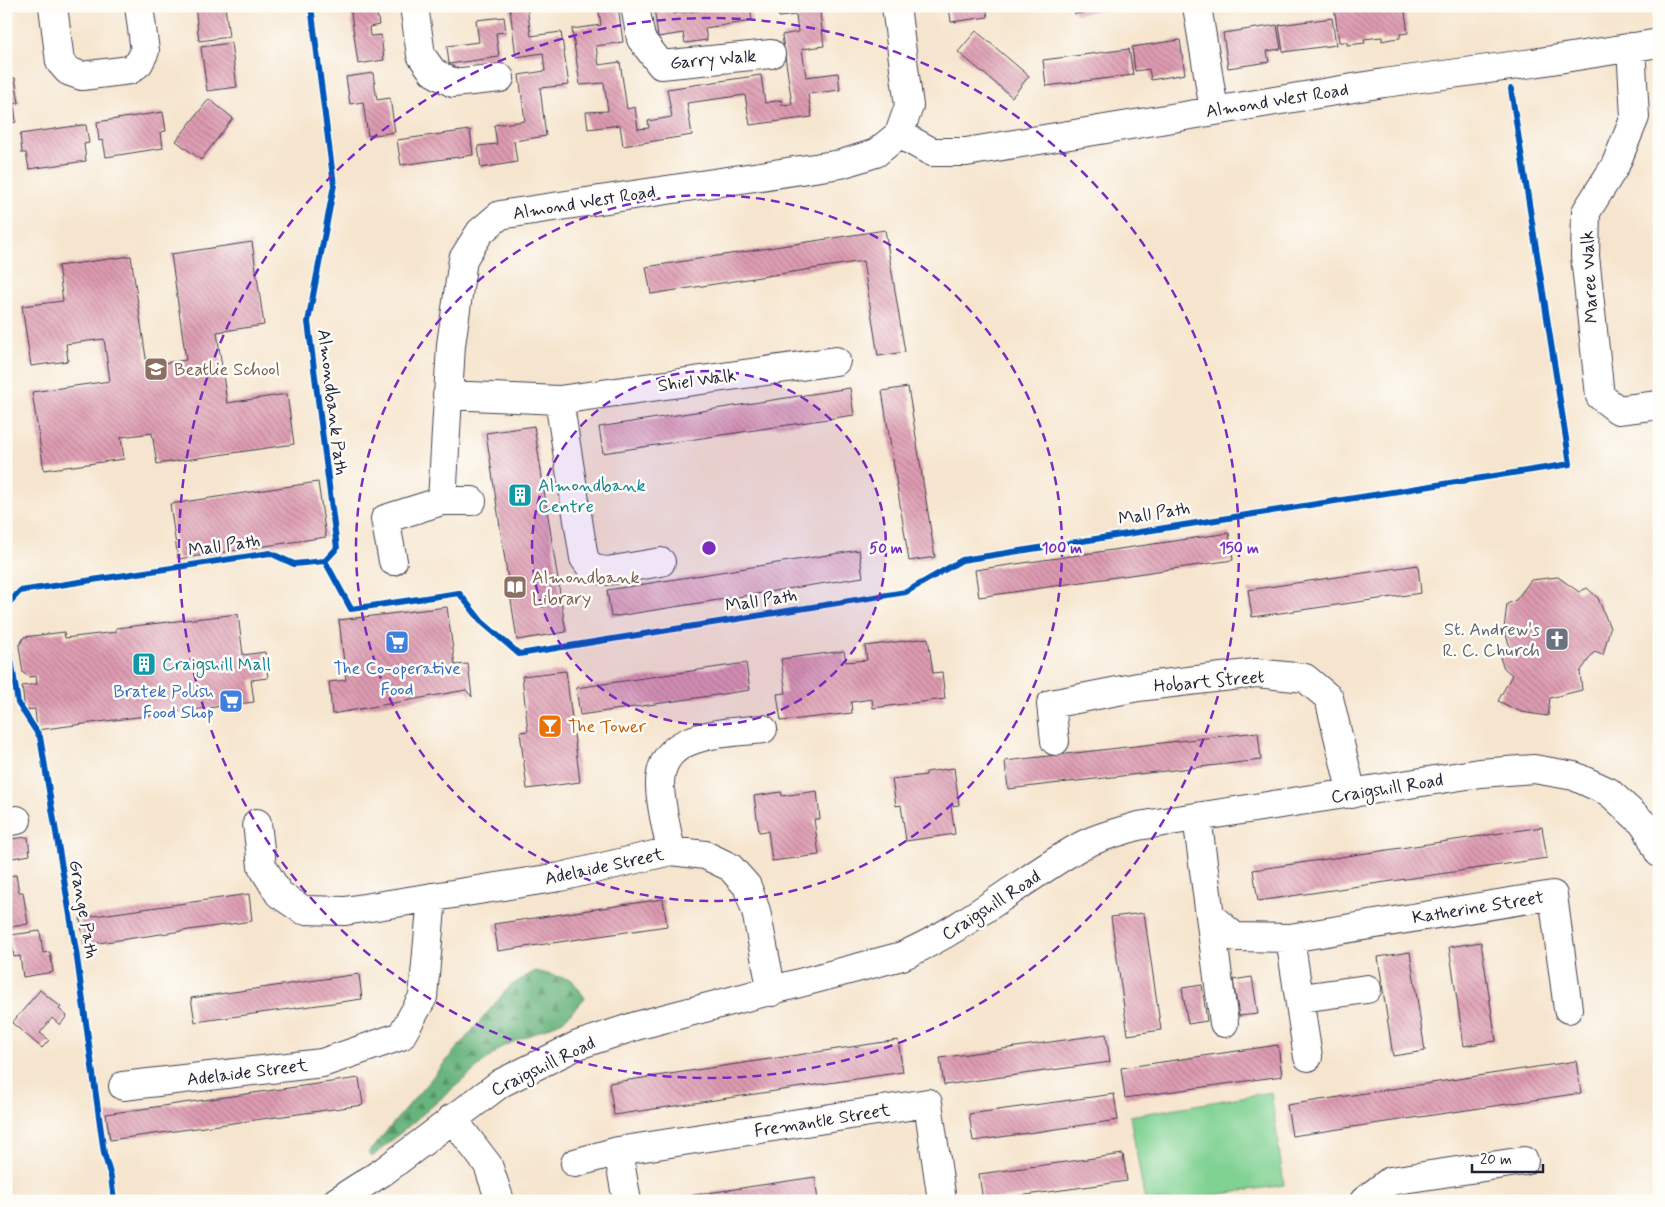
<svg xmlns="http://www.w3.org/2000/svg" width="1665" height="1207" font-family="Mynerve,sans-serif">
  <defs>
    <pattern id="forest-firs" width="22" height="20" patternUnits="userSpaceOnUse" patternTransform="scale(1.25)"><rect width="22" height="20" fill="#68b47d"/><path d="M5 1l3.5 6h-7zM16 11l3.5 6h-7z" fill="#559268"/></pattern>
    <pattern id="building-back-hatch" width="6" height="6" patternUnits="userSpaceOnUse" patternTransform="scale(1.25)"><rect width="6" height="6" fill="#de9bb1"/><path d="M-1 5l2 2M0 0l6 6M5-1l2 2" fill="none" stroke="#b47e91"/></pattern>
  </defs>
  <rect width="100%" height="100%" fill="#fdfcf7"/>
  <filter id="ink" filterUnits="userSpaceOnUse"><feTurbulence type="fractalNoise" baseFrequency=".02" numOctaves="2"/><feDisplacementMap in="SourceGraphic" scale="10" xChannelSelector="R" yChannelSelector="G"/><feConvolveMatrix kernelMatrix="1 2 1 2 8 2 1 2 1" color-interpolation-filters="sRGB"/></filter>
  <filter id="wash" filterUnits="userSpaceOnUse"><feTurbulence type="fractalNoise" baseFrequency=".0096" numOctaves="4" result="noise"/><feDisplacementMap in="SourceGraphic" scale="20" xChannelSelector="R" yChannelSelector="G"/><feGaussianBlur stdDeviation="1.12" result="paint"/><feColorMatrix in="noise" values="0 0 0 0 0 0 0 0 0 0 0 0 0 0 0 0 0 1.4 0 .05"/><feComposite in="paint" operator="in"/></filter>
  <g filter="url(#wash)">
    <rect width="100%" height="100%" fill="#f6e5ce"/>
    <path fill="#80d293" stroke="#517a67" d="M1271,1092L1284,1185L1174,1201H1145L1130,1116Z"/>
    <path fill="url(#forest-firs)" stroke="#456b5c" d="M535,971L572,980L585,998L563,1021L502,1047L372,1157L368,1153L510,986Z"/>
    <g id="blocks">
      <path fill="url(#building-back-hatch)" d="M195,6H225L229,37L199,41Z
        M350,6H376L379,25L369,27L370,36L381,35L384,60L358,64Z
        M598,6H618L623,42L596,46L599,65L620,62L627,109L635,107L638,129L649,128L648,121L672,117L667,89L761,75L765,103L781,100L782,105L792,104L782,35L798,32L796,15L779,17L777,6H825L826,11L820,12L824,46L802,49L806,77L838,73L840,90L808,94L812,117L750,125L745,95L687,103L692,135L623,146L620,125L588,129L586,112L608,111L604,83L580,85L572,29L601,25Z
        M654,6H673L674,14L730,6H750L752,21L705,28L707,40L685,43L683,33L658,37Z
        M949,6H986L988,17L951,22Z
        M1074,6H1111L1112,9L1075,14Z
        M1334,6H1404L1408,33L1400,34V38L1391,39L1382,41V37L1364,39L1365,43L1347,45V42H1339Z
        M1534,6H1555V7L1534,10Z
        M527,7L531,36L561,32L569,85L540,88L546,136L514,141L517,162L481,168L478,146L497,144L494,125L525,121L519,75L545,71L543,53L516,57L510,9Z
        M504,17L506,32L496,33L499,57L449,64L447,46L479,42L476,20Z
        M1332,18L1336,45L1283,52L1279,25Z
        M1277,25L1281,49L1267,51L1269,62L1228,68L1223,33Z
        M976,31L1029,76L1012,97L958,52Z
        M1180,40L1185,74L1151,80L1149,69L1135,71L1132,47Z
        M231,43L237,87L207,91L201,47Z
        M1129,49L1133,75L1046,86L1043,60Z
        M8,61L10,78H15L19,103L14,104L16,122L6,124V62Z
        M373,73L377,100L390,98L395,132L368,136L363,102L350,104L346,77Z
        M209,99L233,118L201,160L176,141Z
        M163,112L166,131L161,132L163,148L106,157L103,140L99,141L97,122Z
        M82,125H86L89,143L84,144L86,161L29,169L26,153H22L20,134Z
        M470,130L473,155L401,165L397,140Z
        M885,230L905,352L878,356L863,261L651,294L646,267Z
        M252,242L264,325L217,332L227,403L287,394L294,444L157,464L152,433L121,437L124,459L44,470L32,392L110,381L104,339L66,344L68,361L31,366L22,306L63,301L58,266L131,256L147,365L186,360L171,254Z
        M908,387L935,557L909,561L882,391Z
        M850,388L854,415L603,453L599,427Z
        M534,426L566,632L517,640L486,433Z
        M318,482L326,537L178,559L170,504Z
        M1229,533L1233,560L979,597L975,570Z
        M859,550L863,577L611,617L607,590Z
        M1418,565L1421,593L1252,617L1248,590Z
        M1558,577L1579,592L1587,588L1598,598L1610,628L1603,655L1594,652L1580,672L1582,690L1550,698L1548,716L1521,712L1498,701L1512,675L1504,668L1500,658L1511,650L1504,629L1507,604L1516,600L1531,580Z
        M447,607L455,665L468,664L472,697L466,690L332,714L329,682L346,680L339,620Z
        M238,614L243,655L265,652L268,678L251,680L254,702L37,730L35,709L25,710L22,686L37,684L36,676L30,677L23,673L19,646L24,637L64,632L65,638L116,632V628Z
        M928,638L933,673L942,672L945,699L873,708L872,699L851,702L852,713L781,721L777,694L786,693L781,659L844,651L846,662L867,660L865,646Z
        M746,663L750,690L580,715L576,688Z
        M566,671L580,782L527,789L520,732L528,731L522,676Z
        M1258,732L1261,760L1008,789L1005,761Z
        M954,768L959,805L951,806L955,834L906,841L901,805L896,806L892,779L926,775V772Z
        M817,791L820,819H814L819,855L772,861L768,831L759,832L754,796L781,792L782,796Z
        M1542,827L1547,858L1258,901L1253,870Z
        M28,837L30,855L13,858L10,839Z
        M16,875L19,892H23L28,924L6,928V876Z
        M249,894L252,921L84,945L80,918Z
        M663,899L667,926L498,951L494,924Z
        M1144,913L1161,1030L1128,1035L1111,917Z
        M40,931L43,953L50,952L53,972L23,977L20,956L14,957L11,935Z
        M1481,942L1496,1041L1464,1046L1449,947Z
        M1410,952L1425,1051L1393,1056L1378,957Z
        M359,974L362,999L195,1022L191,998Z
        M1252,977L1258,1014L1239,1016L1233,980Z
        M1202,985L1207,1021L1188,1024L1182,988Z
        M40,990L61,1007L59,1009L67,1016L60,1025L52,1018L40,1033L49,1040L42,1048L12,1023Z
        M1106,1034L1110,1062L944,1085L940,1058Z
        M898,1040L903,1072L614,1115L609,1083Z
        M1278,1045L1282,1076L1125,1098L1121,1068Z
        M1576,1061L1581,1093L1292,1136L1287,1105Z
        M359,1078L363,1105L110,1140L106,1114Z
        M1114,1094L1118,1120L973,1141L969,1114Z
        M1123,1154L1127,1181L983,1201L979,1174Z
        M815,1177L818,1201H661V1200Z
        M915,1196L916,1201H890V1200Z"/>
    </g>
  </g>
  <g filter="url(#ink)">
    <use href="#blocks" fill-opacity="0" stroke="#423f51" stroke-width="1"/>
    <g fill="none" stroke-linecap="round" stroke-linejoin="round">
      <g stroke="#423f51" stroke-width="30">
        <path id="minor" d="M53,6L60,62L68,71L82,76L130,70L139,63L145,51L139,6
          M414,6L421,55L433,72L453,83L500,78
          M635,6L641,39L661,65L771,54
          M1197,6L1214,110
          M1631,47L1635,117L1615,166L1586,212L1585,256L1600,396L1618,410L1659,405
          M899,134L932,152H966L1384,83L1533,63L1659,43
          M447,395L559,400L836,361
          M559,400L584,558L592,569L607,571L661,562
          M472,501H442L451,345L463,259L480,232L500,215L841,164L876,153L899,134L909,106L896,6
          M393,561L385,519L442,501
          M1055,741L1051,704L1138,687L1256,673L1305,678L1329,698L1352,794
          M1197,817L1210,916L1235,937L1290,938L1553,895L1568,1009
          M6,822L17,820
          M257,823L262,866L279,894L303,910L345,911L560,877L671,851L705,855L730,867L747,886L756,911L772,992
          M671,851C667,830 661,808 660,787C658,731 724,734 763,729
          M1210,916L1224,1023
          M1290,938L1308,1057
          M1301,998L1367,989
          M123,1086L322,1063L401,1036L423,997L432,897
          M452,1118L488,1165L500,1201
          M575,1163L618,1151
          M337,1201L384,1171L501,1083L578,1045L636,1026L902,956C964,929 1015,885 1074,850C1093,838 1116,833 1138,826L1480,773L1534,769L1574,776L1609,792L1646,826L1659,853
          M627,1201L618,1151L928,1103L942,1201
          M1364,1201L1390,1181L1524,1161"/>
      </g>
      <use href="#minor" stroke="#fff" stroke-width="28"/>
      <g stroke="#fdfcf7" stroke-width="9">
        <path id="cycleway" d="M311,6L334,185L308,322L337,548L325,561
          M6,606L20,591L270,553L294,564L325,561L351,609L459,593L482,622L519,654L906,592L962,560L1570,464L1511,89
          M6,628L18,703L40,737L76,951L104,1153L111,1177L114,1201"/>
      </g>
      <use href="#cycleway" stroke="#0057b8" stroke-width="6"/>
    </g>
  </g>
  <circle cx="709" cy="548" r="177" fill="#7b2cbf" fill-opacity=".12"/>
  <g fill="none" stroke="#7b2cbf" stroke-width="2.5" stroke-dasharray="9 6">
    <circle cx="709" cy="548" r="177"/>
    <circle cx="709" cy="548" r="353"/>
    <circle cx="709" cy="548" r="530"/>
  </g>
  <defs>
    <g id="school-square" transform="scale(1.25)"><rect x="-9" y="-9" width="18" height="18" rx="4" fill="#8d6e63" stroke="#fdfcf7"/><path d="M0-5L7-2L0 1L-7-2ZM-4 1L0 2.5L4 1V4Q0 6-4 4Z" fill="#fff"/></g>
    <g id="building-square" transform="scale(1.25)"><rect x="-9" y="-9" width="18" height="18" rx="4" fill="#0f9aa8" stroke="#fdfcf7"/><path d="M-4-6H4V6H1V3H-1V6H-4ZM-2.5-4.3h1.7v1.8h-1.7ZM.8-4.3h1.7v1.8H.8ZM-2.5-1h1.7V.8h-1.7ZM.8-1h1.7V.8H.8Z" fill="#fff"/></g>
    <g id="library-square" transform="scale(1.25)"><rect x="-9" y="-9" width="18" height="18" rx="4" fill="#8d6e63" stroke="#fdfcf7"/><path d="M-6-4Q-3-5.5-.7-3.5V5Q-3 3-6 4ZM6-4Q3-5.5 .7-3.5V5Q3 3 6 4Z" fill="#fff"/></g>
    <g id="church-square" transform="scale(1.25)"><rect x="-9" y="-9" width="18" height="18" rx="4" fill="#6b7280" stroke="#fdfcf7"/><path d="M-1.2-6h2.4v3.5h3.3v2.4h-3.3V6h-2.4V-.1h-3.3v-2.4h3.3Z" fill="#fff"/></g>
    <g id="supermarket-square" transform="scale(1.25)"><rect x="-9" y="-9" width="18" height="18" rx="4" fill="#3f7fe0" stroke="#fdfcf7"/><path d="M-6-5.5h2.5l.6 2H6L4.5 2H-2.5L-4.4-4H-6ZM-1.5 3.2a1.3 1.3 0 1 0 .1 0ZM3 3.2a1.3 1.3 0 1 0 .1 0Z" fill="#fff"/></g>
    <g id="bar-square" transform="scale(1.25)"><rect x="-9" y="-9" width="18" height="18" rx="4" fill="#e8710a" stroke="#fdfcf7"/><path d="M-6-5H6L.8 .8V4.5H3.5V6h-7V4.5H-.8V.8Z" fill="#fff"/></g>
  </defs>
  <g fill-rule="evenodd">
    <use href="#school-square" x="156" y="369"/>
    <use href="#building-square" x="520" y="495"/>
    <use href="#library-square" x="515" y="587"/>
    <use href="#church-square" x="1557" y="639"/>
    <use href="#supermarket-square" x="397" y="642"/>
    <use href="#building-square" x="144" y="664"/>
    <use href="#supermarket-square" x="231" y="701"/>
    <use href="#bar-square" x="550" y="726"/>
  </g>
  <g text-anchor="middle" stroke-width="5" stroke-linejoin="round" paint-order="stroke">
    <g font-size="18" fill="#22223b" stroke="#fdfcf7">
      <text transform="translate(713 59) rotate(-5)" y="6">Garry Walk</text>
      <text transform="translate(1277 100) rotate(-9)" y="6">Almond West Road</text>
      <text transform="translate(584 202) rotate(-9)" y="6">Almond West Road</text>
      <text transform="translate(1589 277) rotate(-93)" y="6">Maree Walk</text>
      <text transform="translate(697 380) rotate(-8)" y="6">Shiel Walk</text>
      <text transform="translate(333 402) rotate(83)" y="6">Almondbank Path</text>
      <text transform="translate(1154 513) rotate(-9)" y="6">Mall Path</text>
      <text transform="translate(224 545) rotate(-8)" y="6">Mall Path</text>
      <text transform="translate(761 600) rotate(-9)" y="6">Mall Path</text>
      <text transform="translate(1209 681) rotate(-5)" y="6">Hobart Street</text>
      <text transform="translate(1387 788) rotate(-9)" y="6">Craigshill Road</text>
      <text transform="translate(604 866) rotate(-12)" y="6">Adelaide Street</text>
      <text transform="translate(991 905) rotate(-33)" y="6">Craigshill Road</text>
      <text transform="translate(1478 907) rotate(-9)" y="6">Katherine Street</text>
      <text transform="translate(84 909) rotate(80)" y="6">Grange Path</text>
      <text transform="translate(543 1066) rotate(-26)" y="6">Craigshill Road</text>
      <text transform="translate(247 1072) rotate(-7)" y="6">Adelaide Street</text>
      <text transform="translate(822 1120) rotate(-9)" y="6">Fremantle Street</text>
    </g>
    <g font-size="18" fill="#785e54" stroke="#fdfcf7" text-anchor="start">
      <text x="174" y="375">Beatlie School</text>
      <text x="532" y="583">Almondbank<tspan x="532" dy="21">Library</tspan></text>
    </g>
    <g font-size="18" fill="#0d838f" stroke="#fdfcf7" text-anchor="start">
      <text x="538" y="491">Almondbank<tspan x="538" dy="21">Centre</tspan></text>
      <text x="162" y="670">Craigshill Mall</text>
    </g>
    <g font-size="18" fill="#5b616d" stroke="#fdfcf7" text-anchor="end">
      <text x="1540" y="635">St. Andrew's<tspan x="1540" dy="21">R. C. Church</tspan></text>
    </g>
    <g font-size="18" fill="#366cbe" stroke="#fdfcf7">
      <text x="397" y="674">The Co-operative<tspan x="397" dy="21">Food</tspan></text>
      <text x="214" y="697" text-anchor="end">Bratek Polish<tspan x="214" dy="21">Food Shop</tspan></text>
    </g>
    <g font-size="18" fill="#c56008" stroke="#fdfcf7" text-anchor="start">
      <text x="568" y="732">The Tower</text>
    </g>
  </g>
  <circle cx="709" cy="548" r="8" fill="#7b2cbf" stroke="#fdfcf7" stroke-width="2.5"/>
  <g font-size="15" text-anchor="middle" font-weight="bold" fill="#7b2cbf" stroke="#fdfcf7" stroke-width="5" stroke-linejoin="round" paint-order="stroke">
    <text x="886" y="553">50 m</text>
    <text x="1062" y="553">100 m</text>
    <text x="1239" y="553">150 m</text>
  </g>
  <rect width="1665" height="1207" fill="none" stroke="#fdfcf7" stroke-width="25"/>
  <path d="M1472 1164v8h71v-8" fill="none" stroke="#22223b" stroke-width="2.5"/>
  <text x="1480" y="1164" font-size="15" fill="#22223b" stroke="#fdfcf7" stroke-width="4" paint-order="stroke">20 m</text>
</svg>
